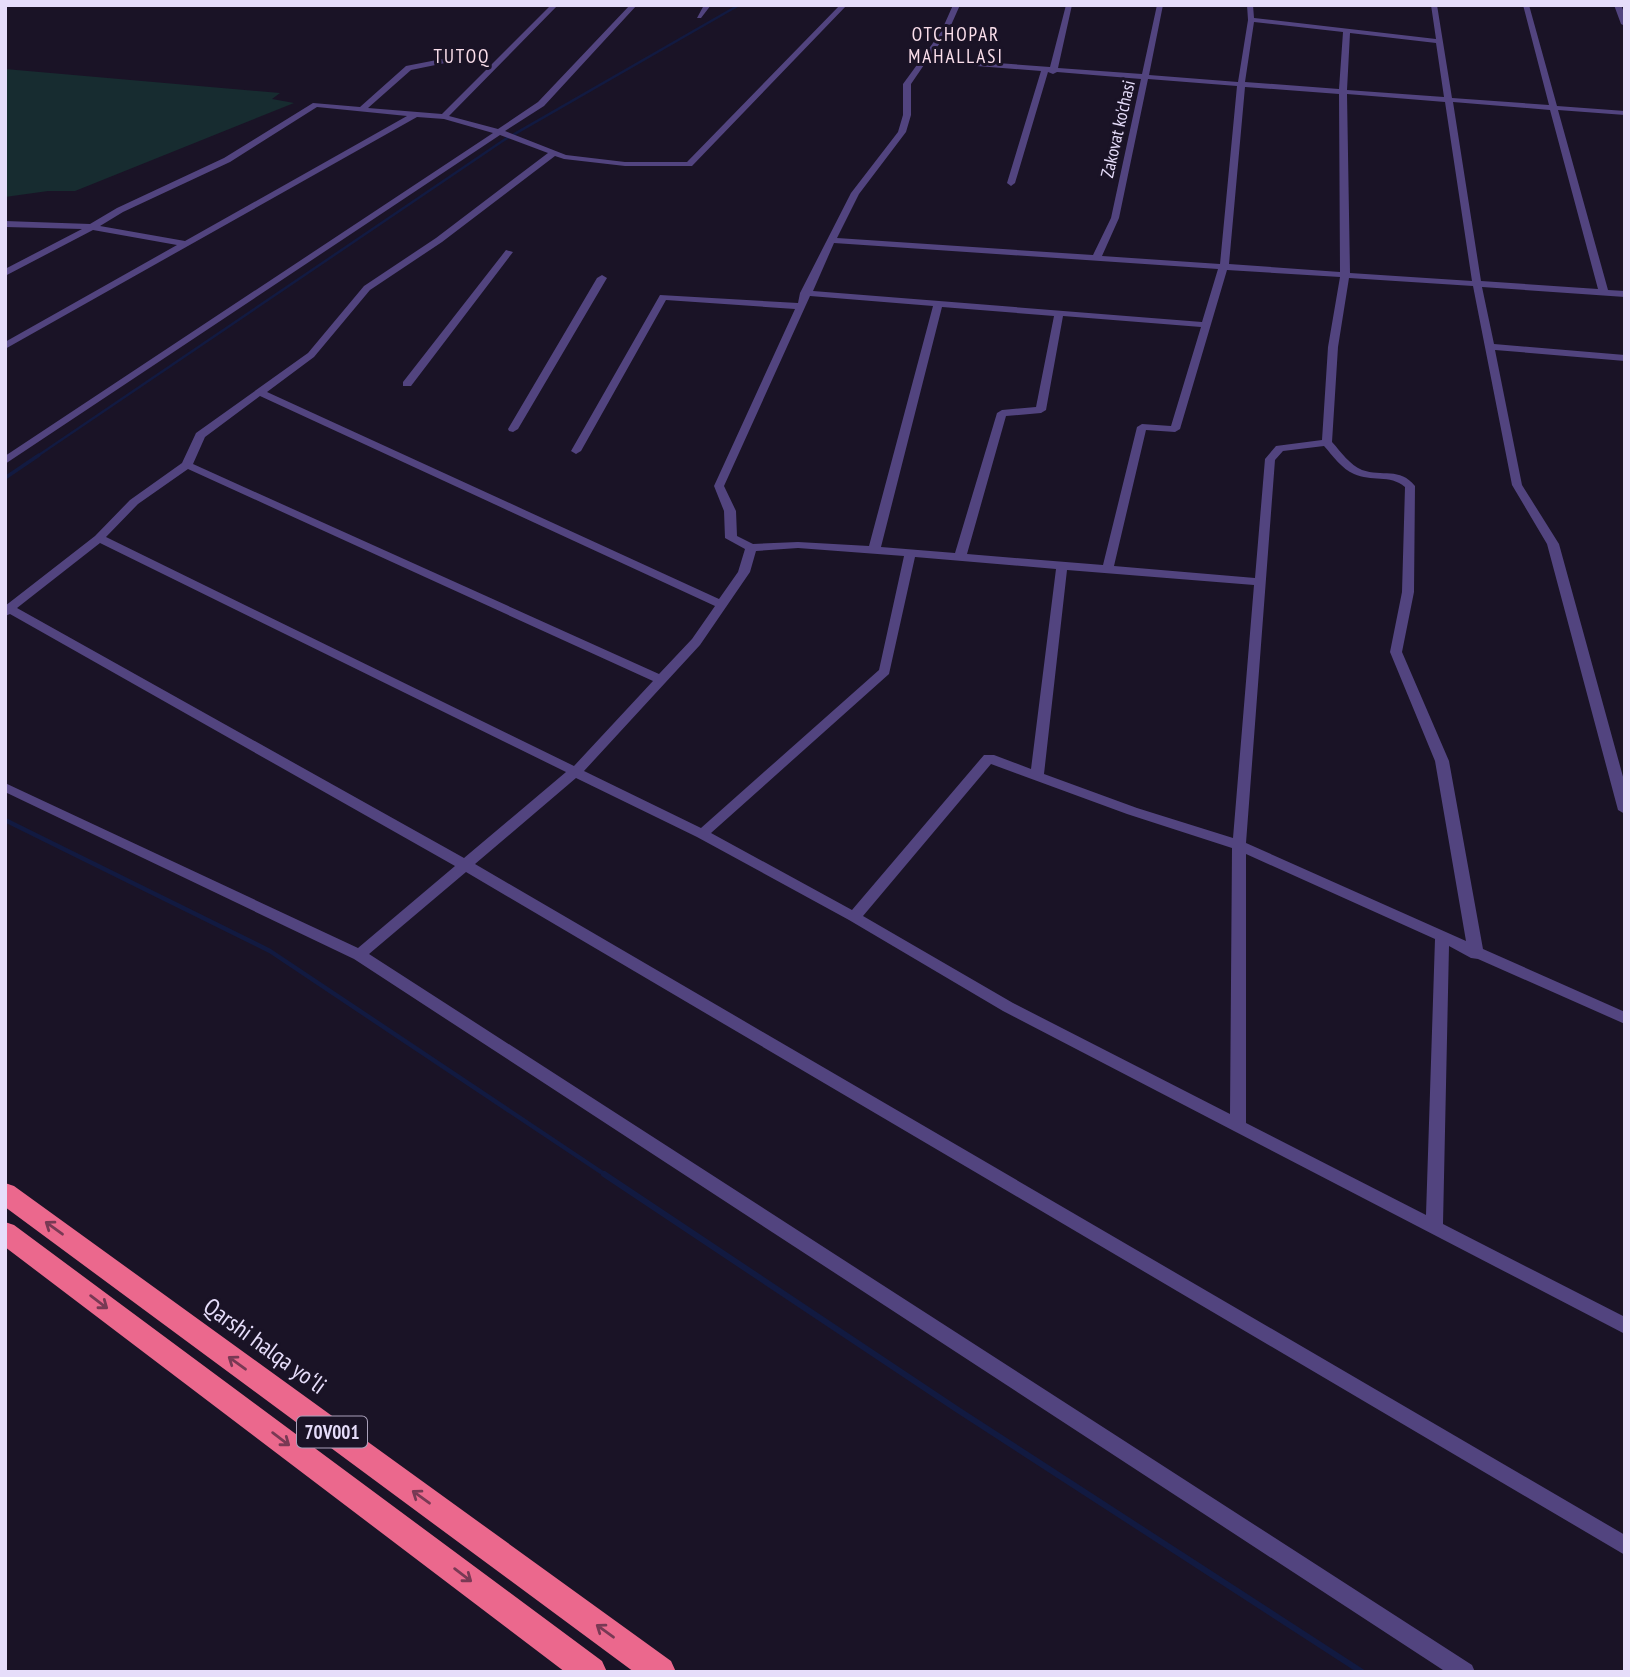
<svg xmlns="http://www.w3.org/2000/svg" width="1630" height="1677" font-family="'PT Sans Narrow',sans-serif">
  <rect width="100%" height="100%" fill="#1a1326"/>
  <path fill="#172c30" d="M5,69L280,93L272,99L294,103L75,191H48L5,197Z"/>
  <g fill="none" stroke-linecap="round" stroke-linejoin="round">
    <path stroke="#121a41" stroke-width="2.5" d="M36,457L504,140L739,5"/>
    <path stroke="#121a41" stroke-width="3.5" d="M5,478L39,455"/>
    <path stroke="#121a41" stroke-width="4.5" d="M5,820L270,951L607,1176"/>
    <path stroke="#121a41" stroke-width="6" d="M604,1174L958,1410L1362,1672"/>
    <path fill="#52447f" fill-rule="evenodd" d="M551,5H558L449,116L498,129L538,102L630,5H637L544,106L505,131L566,155L625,162H687L840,5H847L692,166H625L564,159L555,156L442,242L370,290L314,357L267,392L719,599L738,572L745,549L725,538L724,511L714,486L795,309L666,300L581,451L576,454L571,451L660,295L798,303L800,293L851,193L898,132L903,115V84L941,32L953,5H960L948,32L929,58L1050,67L1066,5H1072L1058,68L1142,74L1157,5H1163L1149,75L1238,82L1248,20L1247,5H1253L1254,18L1436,39L1431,5H1437L1452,98L1549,105L1523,5H1529L1557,106L1625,111V115L1558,110L1608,290L1625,291V297L1482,287L1494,344L1625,355V361L1495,350L1522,485L1559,544L1625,784V814L1618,810L1547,544L1512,485L1473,286L1349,278L1338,347L1332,442C1341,452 1350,465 1362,470C1382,477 1400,467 1415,486L1414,592L1402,652L1449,761L1483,949L1625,1012V1024L1478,959L1471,958L1449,946L1443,1224L1625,1317V1334L1003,1011L849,920L697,837L576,778L475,864L1625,1535V1555L466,872L369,954L1472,1665L1475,1672H1446L354,959L5,792V783L358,948L455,866L10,614L5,616V606L95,536L130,500L182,463L196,433L308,353L364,286L436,238L548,153L500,135L5,464V456L493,133L444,119L417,117L5,349V342L177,245L93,230L5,276V269L82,229L5,227V221L90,224L117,208L224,158L313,103L360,107L406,66L447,58H450V62L411,70L368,108L442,114ZM1254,22L1343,32L1339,89L1245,82ZM1350,33L1436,43L1444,97L1347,90ZM926,62L1041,71L1007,183L1011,186L1015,183L1048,72L1053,74L1057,72L1141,79L1111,218L1093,255L837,238L859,194L906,132L911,115V84ZM1148,79L1237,86L1220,264L1102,256L1119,218ZM1245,87L1339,94L1340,272L1229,264ZM1347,94L1445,102L1472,281L1350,273ZM1453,102L1550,110L1598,289L1481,281ZM317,107L407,116L185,241L100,226L123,212L230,162ZM834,243L1218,269L1202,322L813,291ZM1227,270L1340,277L1328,347L1322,440L1276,446L1265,459L1255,578L1114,566L1146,430L1175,432L1180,429ZM810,296L933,306L869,546L798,542L753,544L737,536L736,511L724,486ZM942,307L1054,316L1036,407L1002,410L997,413L955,553L881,547ZM1063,316L1201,327L1171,426L1142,424L1137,427L1103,565L967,554L1006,416L1041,413L1046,410ZM260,396L715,606L692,639L659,674L193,464L205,437ZM1324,446C1333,456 1342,469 1354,474C1371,482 1390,474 1405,487L1402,592L1390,652L1435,761L1466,941L1246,843L1275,460L1283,451ZM188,469L653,681L574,766L106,537L138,504ZM100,543L566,772L464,858L17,608ZM798,548L904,556L879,670L701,828L584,771L700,645L750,572L756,551ZM915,557L1056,569L1031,769L994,755H984L852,910L711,833L889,674ZM1067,570L1254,585L1233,838L1137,808L1044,774ZM991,764L1127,814L1232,848L1230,1114L1013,1003L863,916ZM1246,854L1435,939L1426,1215L1246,1123Z
      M704,5H711L701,18H697Z
      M1614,5H1621L1625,15V26L1621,24Z
      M506,250L513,252L411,386H403V382Z
      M602,275L607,278L518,429L513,432L509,431L508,429L597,278Z"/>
    <path fill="#eb688d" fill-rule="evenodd" d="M5,1183L14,1186L671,1661L676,1672H634L5,1207Z
      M5,1222L14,1225L602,1661L607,1672H565L5,1247Z"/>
  </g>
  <defs><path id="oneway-shaft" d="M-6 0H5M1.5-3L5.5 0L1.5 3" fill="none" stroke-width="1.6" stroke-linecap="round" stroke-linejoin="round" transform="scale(1.75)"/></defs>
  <g stroke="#783954">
    <use href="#oneway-shaft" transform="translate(54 1228) rotate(-144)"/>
    <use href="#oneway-shaft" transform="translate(99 1302) rotate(37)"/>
    <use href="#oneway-shaft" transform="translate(237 1363) rotate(-144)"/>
    <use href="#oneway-shaft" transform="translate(281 1439) rotate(37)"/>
    <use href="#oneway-shaft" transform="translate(421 1497) rotate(-144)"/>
    <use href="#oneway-shaft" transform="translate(463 1575) rotate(37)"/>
    <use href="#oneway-shaft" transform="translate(605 1631) rotate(-144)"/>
  </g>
  <g text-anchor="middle" stroke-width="6" stroke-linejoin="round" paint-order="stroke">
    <g font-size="18" fill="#e6ddfa" stroke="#1a1326">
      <text transform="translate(1118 129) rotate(-77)" y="6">Zakovat ko'chasi</text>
    </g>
    <g font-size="19" letter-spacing="2" fill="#fbdfeb" stroke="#1a1326">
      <text x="956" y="41">OTCHOPAR<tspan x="956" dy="22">MAHALLASI</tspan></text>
      <text x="462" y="63">TUTOQ</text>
    </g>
    <rect fill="#1a1326" stroke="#a9a0ba" stroke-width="2" x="297" y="1416.5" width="70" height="31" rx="5"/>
    <g font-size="19" font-weight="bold" fill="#e6ddfa">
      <text x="332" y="1439">70V001</text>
    </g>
    <g font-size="24" fill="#e6ddfa" stroke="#1a1326">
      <text transform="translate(265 1346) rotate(36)" y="8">Qarshi halqa yoʻli</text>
    </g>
  </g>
  <rect width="1630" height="1677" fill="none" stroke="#e6ddfa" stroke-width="14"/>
</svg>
